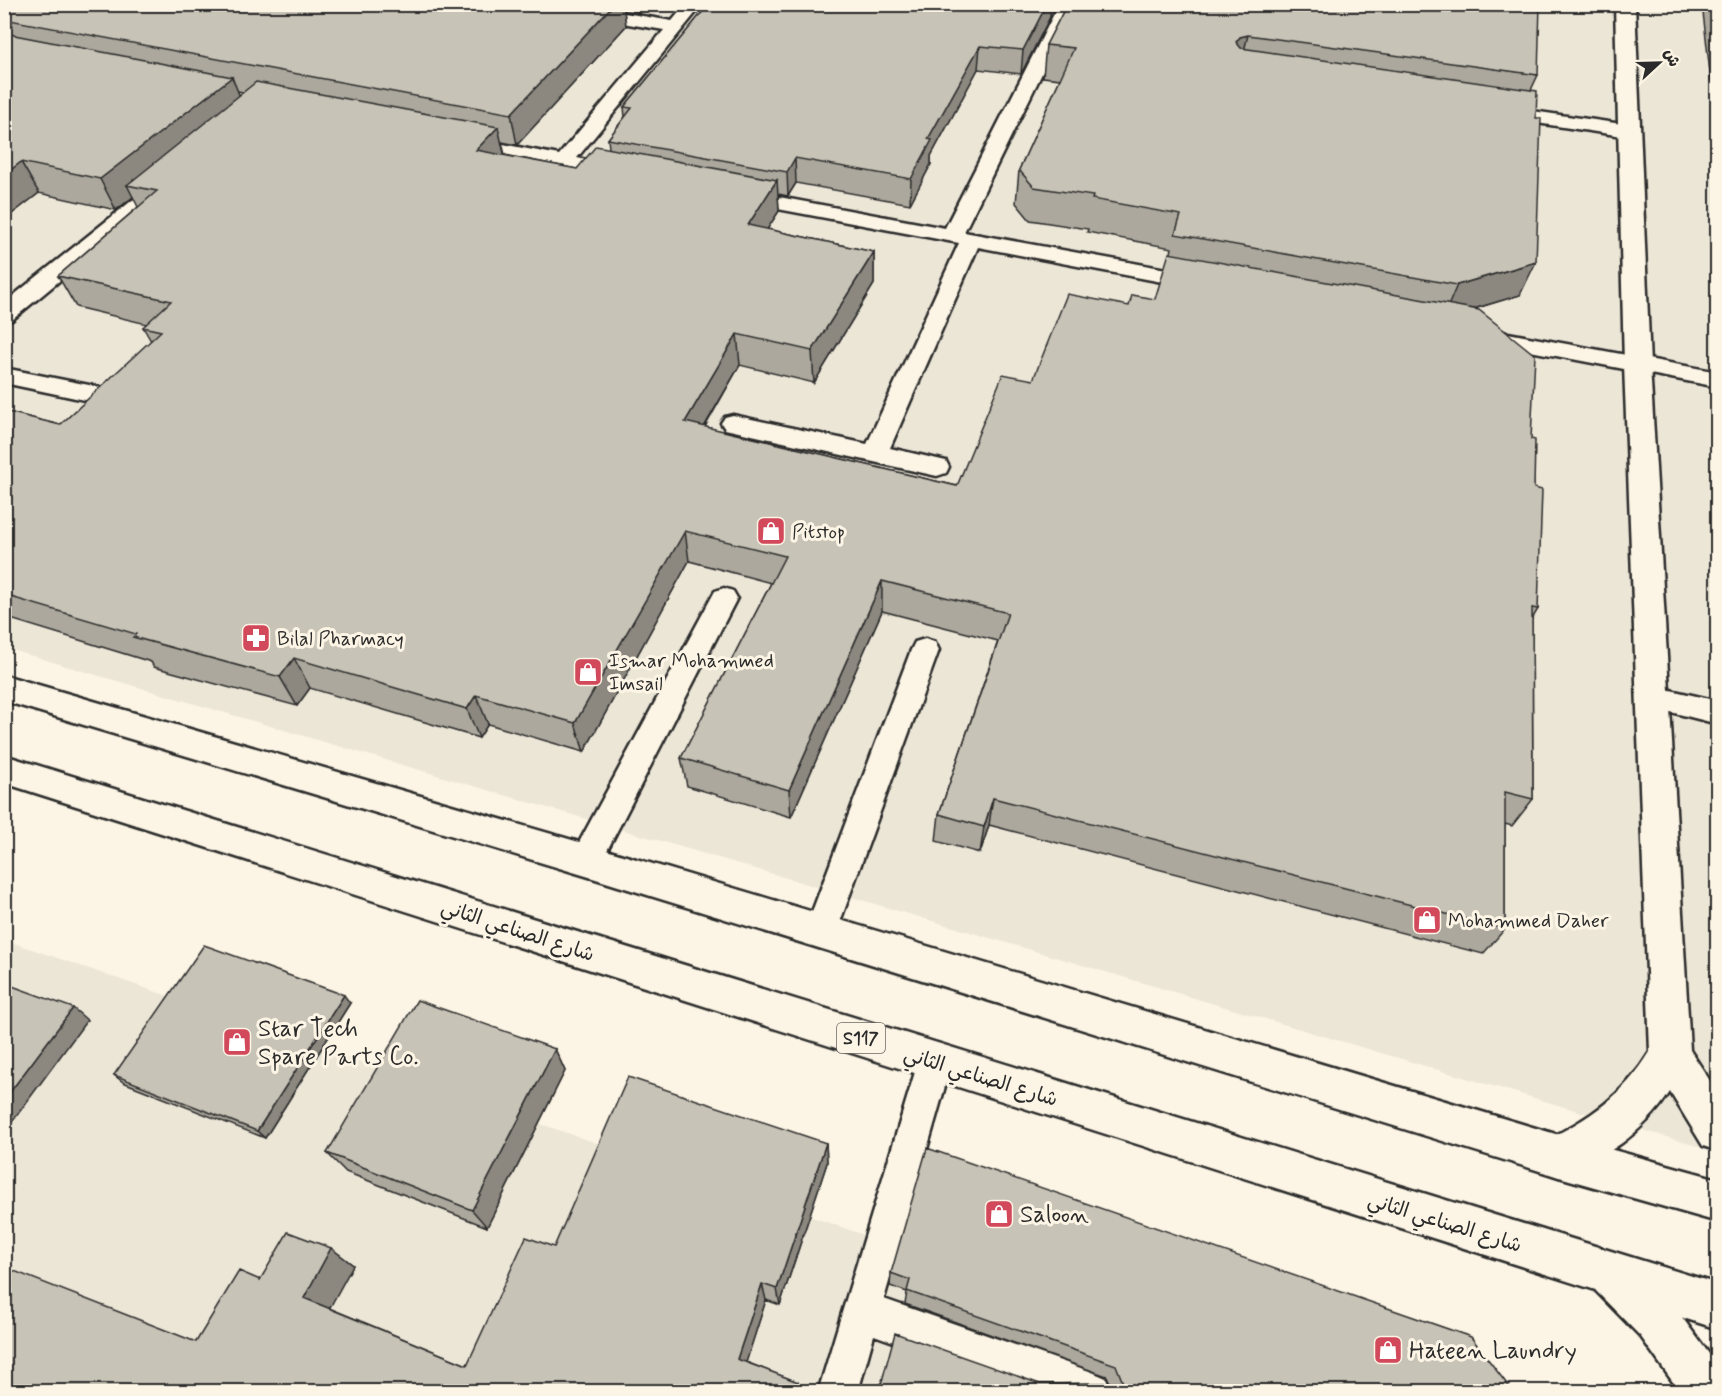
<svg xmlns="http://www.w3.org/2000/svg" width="1722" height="1396" font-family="Mynerve,'Playpen Sans Arabic',sans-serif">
  <rect width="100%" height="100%" fill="#fcf5e5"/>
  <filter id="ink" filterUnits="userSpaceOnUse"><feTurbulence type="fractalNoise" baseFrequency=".0167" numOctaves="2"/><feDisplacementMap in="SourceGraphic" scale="12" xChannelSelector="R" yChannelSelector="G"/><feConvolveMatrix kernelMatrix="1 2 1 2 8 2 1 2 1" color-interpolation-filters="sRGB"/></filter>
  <g filter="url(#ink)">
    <path fill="#ece6d7" d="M4,5H1717V1152L5,648Z
      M5,940L1319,1391H5Z"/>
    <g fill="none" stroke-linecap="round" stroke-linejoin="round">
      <g stroke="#2b2b2b" stroke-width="5">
        <path id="service" d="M530,4H572L672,21L686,4H703L577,158L626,168L629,172L626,176L619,178L467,149L460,147L457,143L460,139L467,137L559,155L664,30L538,9Z
          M1059,4H1076L964,232L1199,275L1207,277L1210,282L1207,287L1199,289L978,247L890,448L946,461L949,467L946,473L937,476L725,429L721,423L725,417L733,415L867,444L959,243L741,202L734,200L731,196L734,192L741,190L945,228Z
          M1498,106L1629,125L1636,127L1639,131L1636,135L1629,137L1491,116L1489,112L1491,108Z
          M167,176L174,178L177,182L174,186L12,320L4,322V303L160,178Z
          M1481,328L1718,372V387L1473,340L1470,335L1473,330Z
          M4,368L104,388L112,391L116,396L112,401L104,404L4,383Z
          M724,588L733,591L737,598L597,870L586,874L575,870L570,860L575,850L715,591Z
          M925,639L935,642L939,650L836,933L831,943L820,948L809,943L804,933L911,650L915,642Z
          M1653,686L1718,701V724L1643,705L1639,697L1643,689Z
          M935,1045L947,1050L952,1062L884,1299L1092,1372L1106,1378L1112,1392H1034L874,1335L858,1392H818L918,1062L923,1050Z"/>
      </g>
      <g stroke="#2b2b2b" stroke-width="5">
        <path id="tertiary" d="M1615,4H1635L1650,365L1690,1050L1718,1093V1151L1703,1146L1670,1092C1643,1134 1605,1158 1559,1177L1544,1171L1538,1156L1544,1141C1589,1119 1624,1095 1650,1052L1624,365Z
          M1612,1253L1628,1259L1673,1305L1718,1366V1392H1680L1641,1337L1596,1291L1590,1275L1596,1259Z"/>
      </g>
      <g stroke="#2b2b2b" stroke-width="5">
        <path id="primary" d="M4,675L586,844L1559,1135L1718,1179V1222L1559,1177L586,876L4,701Z
          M4,755L1718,1284V1329L4,783Z"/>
      </g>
      <use href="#service" fill="#fcf5e5" fill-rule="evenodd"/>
      <use href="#tertiary" fill="#fcf5e5" fill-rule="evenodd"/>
      <use href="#primary" fill="#fcf5e5" fill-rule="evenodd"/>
    </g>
    <path fill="#aca89d" stroke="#2b2b2b" stroke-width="1.5" fill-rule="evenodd" d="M4,4H646L638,13L624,11L626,26L517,145L502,142L505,155L577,169L609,148L608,139L625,117L624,107L709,4H1051L1050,17L1021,74L978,69L931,156V164L910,204L796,183L788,196L778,194L779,211L767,229L874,252V284L814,383L740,365L705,427L957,486L1033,380L1129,306L1155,299L1171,253L1172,248L1087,232L1088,229L1030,220L1016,203L1019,170L1060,79L1043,77L1046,45L1067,4L1538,75L1531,90L1520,295L1474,309L1531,439L1534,488L1538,609L1532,619L1533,799L1512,826L1505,824V929L1483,954L989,825L980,853L936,841L939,814L998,641L882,611L791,817L687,786L681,758L771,583L689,561L584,752L488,724L479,738L310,688L297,706L154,667L151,662L4,617V411L60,425L151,341L143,327L147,324L76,307L58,276L138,207L133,197L116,210L39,193L4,220ZM237,91L243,92L239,95Z
      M1702,4H1718V82L1711,81Z
      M350,1003L265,1138L123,1082L114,1075Z
      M555,1049L565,1071L487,1227L346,1172L327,1153Z
      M826,1143L827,1163L780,1305L766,1300L746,1362L798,1382L800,1392H4L196,1342L260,1280L331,1248L353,1265L329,1308L467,1365L554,1247Z
      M891,1273L1513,1392L1040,1384L1110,1383L1107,1376L905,1304L907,1292L890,1286Z"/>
    <path fill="#8c8880" stroke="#2b2b2b" stroke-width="1.5" d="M4,4H44L4,19Z
      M614,4H623L626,26L517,145L511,114Z
      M637,4H646L638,13Z
      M1047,4H1051L1050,17L1021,74L1023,50Z
      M1248,35L1240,67L1236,42L1240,37Z
      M980,46L978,69L931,156V164L910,204L911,179L928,139Z
      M232,77L244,107L127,185L133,197L116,210L100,179Z
      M498,127L505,158L476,150Z
      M795,158L796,183L788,196L787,172Z
      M21,162L39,193L4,220V175Z
      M777,180L779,211L750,256L748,225Z
      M874,252V284L814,383L812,351Z
      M1536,262L1520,295L1443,318L1457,285Z
      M737,334L740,365L689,453L685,422Z
      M685,531L689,561L584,752L575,723Z
      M882,581V611L791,817L789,790Z
      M294,658L310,688L297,706L280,677Z
      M476,695L488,724L479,738L467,709Z
      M993,798L989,825L980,853L984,827Z
      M344,995L350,1003L265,1138L257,1131Z
      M73,1008L87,1020L4,1133V1100Z
      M555,1049L565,1071L487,1227L472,1210Z
      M826,1143L827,1163L780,1305L777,1289Z
      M331,1248L353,1265L327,1313L304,1298Z
      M762,1284L766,1300L743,1372L737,1359Z
      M798,1382L800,1392H795Z"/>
    <path fill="#c8c3b7" stroke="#2b2b2b" stroke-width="1.5" d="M15,4H614L511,114L4,19V12Z
      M709,4H1047L1023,50L980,46L928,139L932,140L911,179L795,158L787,172L608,139L632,108L624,107Z
      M1067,4H1540L1538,75L1248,35L1240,37L1236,42L1241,48L1537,91L1536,118H1541L1536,262L1457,285L1175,234L1181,215L1092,199L1093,196L1034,187L1019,170L1074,48L1046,45Z
      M4,33L232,77L100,179L21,162L4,175Z
      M256,82L498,127L476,150L577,169L596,146L777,180L748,225L874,252L812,351L737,334L685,422L957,486L1003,374L1033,380L1067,294L1129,306L1132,295L1155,299L1169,253L1479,310L1535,355L1531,439L1535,440L1534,488L1542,490L1538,609L1532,608L1533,799L1505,792V929L993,798L984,827L939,814L1008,613L882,581L789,790L681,758L785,556L685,531L575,723L476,695L467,709L294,658L280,677L133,637L136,634L4,595V411L60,425L161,331L143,327L171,301L58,276L157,191L127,185Z
      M204,945L344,995L257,1131L114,1075Z
      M4,983L73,1008L4,1100Z
      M417,1000L555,1049L472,1210L327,1153Z
      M628,1077L826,1143L777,1289L762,1284L737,1359L798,1382L795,1392H4V1267L196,1342L239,1271L260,1280L288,1232L331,1248L304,1298L467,1365L526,1237L554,1247Z
      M927,1148L1471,1337L1513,1392H879L895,1333L1040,1384L1123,1383L1116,1365L907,1291L910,1280L891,1273Z"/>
  </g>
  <defs>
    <g id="shop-square" transform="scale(1.5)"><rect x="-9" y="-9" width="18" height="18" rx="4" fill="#d1495b" stroke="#fcf5e5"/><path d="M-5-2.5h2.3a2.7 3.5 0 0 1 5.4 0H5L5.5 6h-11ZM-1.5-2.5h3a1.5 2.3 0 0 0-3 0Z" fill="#fff"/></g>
    <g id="pharmacy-square" transform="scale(1.5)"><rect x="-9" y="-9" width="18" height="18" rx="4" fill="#d1495b" stroke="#fcf5e5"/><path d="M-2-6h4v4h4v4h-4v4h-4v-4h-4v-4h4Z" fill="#fff"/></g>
  </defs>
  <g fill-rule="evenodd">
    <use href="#shop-square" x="771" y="531"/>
    <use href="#pharmacy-square" x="256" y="638"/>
    <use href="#shop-square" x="588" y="672"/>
    <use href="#shop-square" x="1427" y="920"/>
    <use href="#shop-square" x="237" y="1042"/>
    <use href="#shop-square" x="999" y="1214"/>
    <use href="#shop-square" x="1388" y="1350"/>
  </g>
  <g text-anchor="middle" stroke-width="6" stroke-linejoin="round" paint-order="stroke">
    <rect fill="#fcf5e5" stroke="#6a6863" stroke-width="1.5" x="837" y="1023" width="48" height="30" rx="4.5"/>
    <g font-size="18" font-weight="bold" fill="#2b2b2b">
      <text x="861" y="1044">S117</text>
    </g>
    <g font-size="20" fill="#2b2b2b" stroke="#fcf5e5" text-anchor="start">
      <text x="792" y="538">Pitstop</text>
      <text x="277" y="645">Bilal Pharmacy</text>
      <text x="609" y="667">Ismar Mohammed<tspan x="609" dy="23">Imsail</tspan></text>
      <text x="1448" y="927">Mohammed Daher</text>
    </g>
    <g font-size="20" fill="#2b2b2b" stroke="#fcf5e5">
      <text transform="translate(518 930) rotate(18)" y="7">شارع الصناعي الثاني</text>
      <text transform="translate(981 1076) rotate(17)" y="7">شارع الصناعي الثاني</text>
      <text transform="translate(1445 1222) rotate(17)" y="7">شارع الصناعي الثاني</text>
    </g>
    <g font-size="24" fill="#2b2b2b" stroke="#fcf5e5" text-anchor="start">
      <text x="258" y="1036">Star Tech<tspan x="258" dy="28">Spare Parts Co.</tspan></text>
      <text x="1020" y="1222">Saloon</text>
      <text x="1409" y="1358">Hateen Laundry</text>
    </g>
  </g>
  <rect width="1722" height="1396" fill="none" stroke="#fcf5e5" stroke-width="24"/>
  <rect x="12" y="12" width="1698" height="1372" fill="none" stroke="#2b2b2b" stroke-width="2" filter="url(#ink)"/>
  <g transform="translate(1659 63) rotate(68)" stroke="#fcf5e5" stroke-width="4.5" paint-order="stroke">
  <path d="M0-4.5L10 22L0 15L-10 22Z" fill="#2b2b2b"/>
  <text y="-9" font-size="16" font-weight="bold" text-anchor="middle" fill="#2b2b2b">ش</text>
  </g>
</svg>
